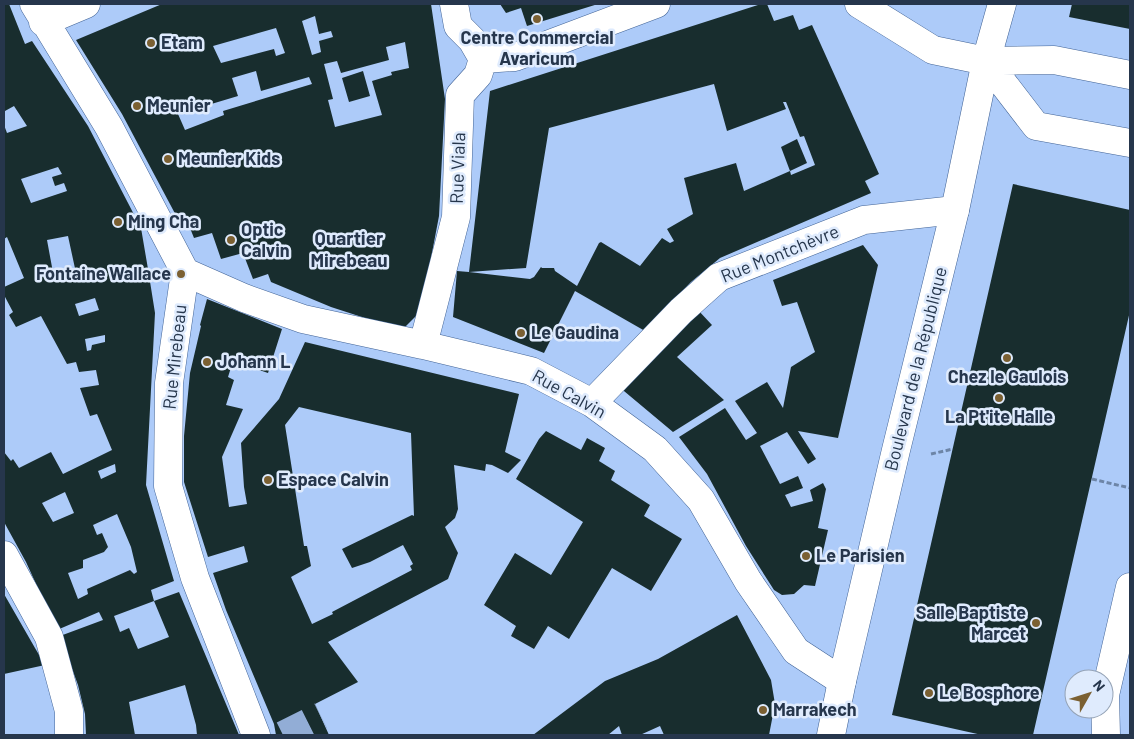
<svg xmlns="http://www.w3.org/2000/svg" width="1134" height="739" font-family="Barlow,sans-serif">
  <rect width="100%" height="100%" fill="#adcbf9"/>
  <path fill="#182d2e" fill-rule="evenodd" d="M4,4H9L25,44L32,41L88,126L141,228L148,269L155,313L146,485L174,581L151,590L154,601L114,616L120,632L129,628L138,649L169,637L154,601L179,592L239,735H197L196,725L185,685L129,702L135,735H86L85,714L78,685L60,636L103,620L99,612L57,630L26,562L4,522V452L11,461L13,459L19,468L51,452L63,474L112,450L97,414L90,416L80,388L99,385L96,370L79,372L76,362L67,364L41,316L16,327L9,315L13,312L4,295V287L24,278L7,237L4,239V125L7,133L27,126L14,106L5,111L4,109ZM58,167L62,174L52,177L55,186L64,183L67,191L31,203L21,179ZM68,236L76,273L54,278L47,240ZM95,298L99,310L79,316L75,304ZM105,335V342L92,345L91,350L87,351L85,339ZM115,464L116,472L101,479L98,471ZM65,492L74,513L53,522L42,503ZM117,514L131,547L137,572L134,574L130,570L87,589L88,594L78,599L68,573L83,568V560L104,552L108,547L102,533L97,535L93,525Z
    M162,4H431L445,99L439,216L421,311L402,330L331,307L271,282L268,274L253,279L243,253L221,259L212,233L194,238L186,218L179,221L122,114L76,40ZM315,16L319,34L331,31L333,37L319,41L321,52L312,55L302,21ZM276,28L285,53L276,56L274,49L221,63L213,46ZM405,42L409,68L391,72L392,75L372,81L382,115L335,127L328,100L333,99L324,64L337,61L341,73L389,60L386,47ZM256,71L261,91L309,77L312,84L223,111L224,115L185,130L178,114L238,96L232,78Z
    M500,4H598L527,26L521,8L506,13Z
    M761,4H767L774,21L793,15L799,30L812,25L879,174L865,181L871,193L720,258L691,282L645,331L575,291L544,353L453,317L457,271L469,272L490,91ZM714,84L727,131L786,109L783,102H786L800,137L804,136L815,165L791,175L790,171L744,191L736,163L684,178L693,214L667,229L674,241L670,243L662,238L640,266L601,242L599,243L577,286L555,271L554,268H542L541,267L534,277L530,279L469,272L526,268L549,128Z
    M1072,4H1130V29L1069,17Z
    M363,71L370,96L349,102L342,78Z
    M797,139L807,163L790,171L781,147Z
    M1013,184L1130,210V311L1033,735H982L892,715Z
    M863,245L878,265L838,438L798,431L816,459L808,464L787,432L760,446L780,484L798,476L803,488L785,495L791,507L813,501L810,490L823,483L826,489L818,528L828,530L815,586L804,585L794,594L782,595L774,590L746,546L707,474L679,437L725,408L746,440L757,433L735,401L767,382L783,408L791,367L815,352L797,302L782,306L773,280Z
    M207,299L282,329L268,373L233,361L228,377L234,380L226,405L243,409L222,457L229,507L247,504L244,487L241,443L279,399L305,342L519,394L505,452L521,460L508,473L492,465L486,464L485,471L454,465L458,509L455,518L445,527L458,553L448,579L328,642L358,682L315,704L329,735H276L274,724L226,610L213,573L248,562L244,546L208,557L184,482V436L190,373L201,326L200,325ZM299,407L411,433L414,516L412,515L342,549L352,568L370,562L403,545L413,564L410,566L412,570L332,612L333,614L312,624L291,577L311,566L307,546H304L285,425Z
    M697,309L712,325L677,357L724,400L673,432L618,386Z
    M546,431L581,450L587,438L605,448L599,461L615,471L611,480L650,505L644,516L682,539L651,591L612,568L569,639L548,626L534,649L511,636L516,626L484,605L515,553L551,575L583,522L516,479L539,439Z
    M4,594L35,648L45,665L4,674Z
    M737,615L771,680L775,704L769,735H664L660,726L640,735H622L619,726L608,735H533L605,681L658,659Z"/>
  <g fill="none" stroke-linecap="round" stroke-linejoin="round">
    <path stroke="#92add6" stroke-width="28" stroke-dasharray="28 14" stroke-linecap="butt" d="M283,735L321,716"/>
    <g stroke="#416396" stroke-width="29">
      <path id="street" d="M34,4L109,127L185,272L169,383L168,486L195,578L256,735
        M43,22L86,4
        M483,59L515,57L656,4
        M185,272L244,298L303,319L423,345L531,371L592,403L655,449L701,500L748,581L796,651L842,681
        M423,345L456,217L460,95L478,75L483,59L472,40L458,26L454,4
        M592,403L681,311L719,277L864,220L955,210
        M4,555L49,637L69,711V735
        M1106,735L1105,695L1130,587"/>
    </g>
    <g stroke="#416396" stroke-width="29">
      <path id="secondary" d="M859,4L933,50L986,61L1054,60L1130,75
        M986,61L1036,126L1130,143
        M831,735L842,681L896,450L955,210L986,61L1002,4"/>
    </g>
    <path stroke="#6d85a7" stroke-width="3" stroke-dasharray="5 2.5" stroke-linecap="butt" d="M931,454L953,449
      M1092,479L1130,488"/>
    <use href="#street" stroke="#fff" stroke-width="28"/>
    <use href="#secondary" stroke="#fff" stroke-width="28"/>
  </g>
  <g fill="#7b6032" stroke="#dfebfd" stroke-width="2">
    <circle cx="537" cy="19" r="5"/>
    <circle cx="151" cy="43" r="5"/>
    <circle cx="137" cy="106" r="5"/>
    <circle cx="168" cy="159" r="5"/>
    <circle cx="118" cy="222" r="5"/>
    <circle cx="231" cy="240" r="5"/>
    <circle cx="181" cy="274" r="5"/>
    <circle cx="521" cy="333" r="5"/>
    <circle cx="1007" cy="358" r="5"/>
    <circle cx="207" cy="362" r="5"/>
    <circle cx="999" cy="398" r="5"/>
    <circle cx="268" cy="480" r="5"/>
    <circle cx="806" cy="556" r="5"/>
    <circle cx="1036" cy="623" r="5"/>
    <circle cx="929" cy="693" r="5"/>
    <circle cx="763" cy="710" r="5"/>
  </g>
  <g text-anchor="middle" stroke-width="5" stroke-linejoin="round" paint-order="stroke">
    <g font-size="18" font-weight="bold" fill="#26364c" stroke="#dfebfd" text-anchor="start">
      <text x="537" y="44" text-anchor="middle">Centre Commercial<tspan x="537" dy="21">Avaricum</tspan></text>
      <text x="161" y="49">Etam</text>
      <text x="147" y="112">Meunier</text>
      <text x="178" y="165">Meunier Kids</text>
      <text x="128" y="228">Ming Cha</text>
      <text x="241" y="236">Optic<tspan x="241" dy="21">Calvin</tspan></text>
      <text x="171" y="280" text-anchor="end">Fontaine Wallace</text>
      <text x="531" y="339">Le Gaudina</text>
      <text x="217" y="368">Johann L</text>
      <text x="1007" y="383" text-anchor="middle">Chez le Gaulois</text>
      <text x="999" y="423" text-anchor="middle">La Pt'ite Halle</text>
      <text x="278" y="486">Espace Calvin</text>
      <text x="816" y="562">Le Parisien</text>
      <text x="1026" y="619" text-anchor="end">Salle Baptiste<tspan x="1026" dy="21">Marcet</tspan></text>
      <text x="939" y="699">Le Bosphore</text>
      <text x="773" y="716">Marrakech</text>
    </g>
    <g font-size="18" fill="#26364c" stroke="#dfebfd">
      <text transform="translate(458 168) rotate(-88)" y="6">Rue Viala</text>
      <text transform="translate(780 254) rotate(-22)" y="6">Rue Montchèvre</text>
      <text transform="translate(175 357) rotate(-84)" y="6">Rue Mirebeau</text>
      <text transform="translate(916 369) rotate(-76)" y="6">Boulevard de la République</text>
      <text transform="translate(569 394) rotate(29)" y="6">Rue Calvin</text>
    </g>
    <g font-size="19" font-weight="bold" fill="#26364c" stroke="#dfebfd">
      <text x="349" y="245">Quartier<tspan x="349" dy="22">Mirebeau</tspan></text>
    </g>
  </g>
  <rect width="1134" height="739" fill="none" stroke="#26364c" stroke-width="10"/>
  <g transform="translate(1089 694) rotate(51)"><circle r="24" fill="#dfebfd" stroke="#95a3b6"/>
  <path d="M0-4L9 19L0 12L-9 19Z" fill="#7b6032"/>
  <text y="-8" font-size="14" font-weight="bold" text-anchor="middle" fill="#26364c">N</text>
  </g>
</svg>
